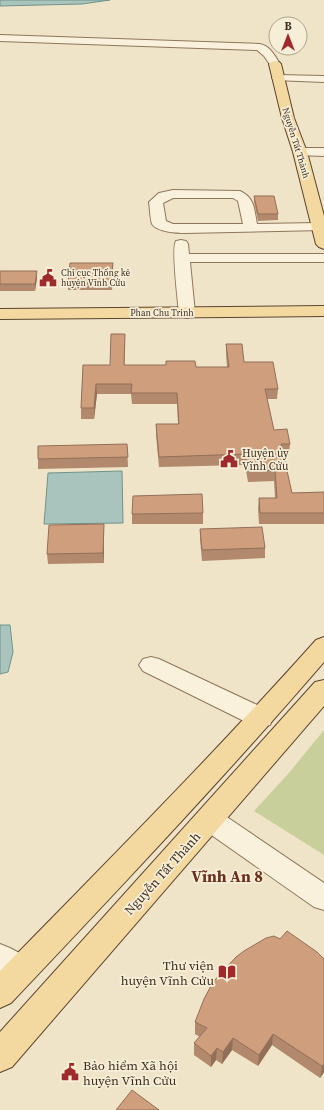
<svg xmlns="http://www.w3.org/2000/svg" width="324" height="1110" font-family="'Source Serif 4',serif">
  <rect width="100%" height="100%" fill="#f0e4c8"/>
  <path fill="#c9cf9b" d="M324,730V855L254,811L288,774Z"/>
  <path fill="#a9c4bc" stroke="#6f938a" d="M0,0H110L82,4L0,6Z
    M122,471L123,523L44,524L48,473Z
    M0,625H10L13,652L8,672L0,674Z"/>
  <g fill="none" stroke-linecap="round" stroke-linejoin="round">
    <g stroke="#8d765c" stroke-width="2">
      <path id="minor" d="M0,35L260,44C270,46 275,56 280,64L279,66H271L264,56L257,50L0,41Z
        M278,75L324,76V82L274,80L272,78Z
        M300,148H324V156L296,155L294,152L296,149Z
        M173,190L240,191C255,198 254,209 257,224L319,223L324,224V230L185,233C177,233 157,232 152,224C150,218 150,208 149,202L159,193ZM173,198H233L238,201L243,224H173L166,221L163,203Z
        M181,240L186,241L188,244L189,254H324V262H190L195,313L193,316L187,318L181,316L179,313C178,301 171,247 176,241Z
        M151,657L159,659L270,711L273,718L270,725L261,727L252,725L143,671L139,665L143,659Z
        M209,808L218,811L324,883V910L314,907L200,827L196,819L200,811Z
        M0,944L10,948L32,960L37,970L32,980L22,984L0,973Z"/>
    </g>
    <g stroke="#5b4430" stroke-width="2">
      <path id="major" d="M275,61L279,62L281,64L294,118L307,152L324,216V249L319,247L316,244L293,152L282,118L269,64L271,62Z
        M324,306V316L0,319V309Z
        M324,637V662C223,779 117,891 11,1003L0,1008V971C107,862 214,754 316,640Z
        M324,680V706L12,1067L0,1072V1032L315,682Z"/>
    </g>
    <use href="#minor" fill="#faf1dc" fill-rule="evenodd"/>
    <use href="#major" fill="#f3d9a0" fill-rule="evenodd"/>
  </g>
  <path fill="#b2896c" d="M254,196L278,214V220L258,221L254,202Z
    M113,263V270L112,290H68V283Z
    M0,271L37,278L35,291H0Z
    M125,344L124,365L196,367H227L226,354V344L244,362L278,389L277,399H267L274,430L290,444L289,455H283L292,493L324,492V524H259L258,509L259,498H275L274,481L248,482L245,465L159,467L156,435V424H178L177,404H132L131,394H97L94,419H81V408L83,365H110Z
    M127,444L128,467L38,469V459Z
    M203,513V524H132V514Z
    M200,529L265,548V558L202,561L200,539Z
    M104,534V563L48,564L47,554Z
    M280,939L324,959V1072L320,1078L272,1045L258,1066L232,1050L222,1064L216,1060L211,1067L194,1055V1043L200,1037L195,1034V1022Z"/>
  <path fill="#916f58" d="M113,263V270L112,290L111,283Z
    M37,271V278L35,291V284Z
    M125,334V344L124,375V365Z
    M96,384L97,394L94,419V408Z
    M104,524V563L103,553Z
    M273,1034L272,1045L258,1066L259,1055Z
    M233,1038L232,1050L222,1064L223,1052Z
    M217,1048L216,1060L211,1067V1056Z
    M324,1064V1072L320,1078L322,1066Z"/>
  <path fill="#cf9f7d" stroke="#916f58" d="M254,196H274L278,214H258Z
    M70,263H113L111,283H68Z
    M0,271H37L35,284H0Z
    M111,334H125L124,365H166V361H195L196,367H229L226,344H242L244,362H273L278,389H265L274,430L287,429L290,444H281L292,493L324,492V513H260L259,498H277L275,470L248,471L245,454L159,457L156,424H179L177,393H131L132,384H96L94,408H81L83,365H110Z
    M127,444L128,457L38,459V446Z
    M202,494L203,513L132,514L133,496Z
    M104,524L103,553L47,554L49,525Z
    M262,527L265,548L202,550L200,529Z
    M287,931L317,952L324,959V1064L322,1066L273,1034L259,1055L233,1038L223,1052L217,1048L211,1056L194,1043L207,1028L195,1022L204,999L213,982L236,957L244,951L266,938L274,936L280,939Z
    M132,1090L159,1110H116Z"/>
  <defs>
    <g id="civic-bare" transform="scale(1.38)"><path d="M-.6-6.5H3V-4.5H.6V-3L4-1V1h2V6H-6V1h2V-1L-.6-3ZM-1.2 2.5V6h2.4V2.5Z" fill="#9e2a2b" stroke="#f7eed8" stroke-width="2.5" paint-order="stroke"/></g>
    <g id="library-bare" transform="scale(1.38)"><path d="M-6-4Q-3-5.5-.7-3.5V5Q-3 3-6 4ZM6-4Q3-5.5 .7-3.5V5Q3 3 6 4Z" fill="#9e2a2b" stroke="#f7eed8" stroke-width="2.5" paint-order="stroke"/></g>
  </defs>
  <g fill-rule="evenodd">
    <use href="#civic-bare" x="48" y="278"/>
    <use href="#civic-bare" x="229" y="459"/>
    <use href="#library-bare" x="227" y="972"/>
    <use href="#civic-bare" x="70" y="1072"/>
  </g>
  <g text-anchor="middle" stroke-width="3.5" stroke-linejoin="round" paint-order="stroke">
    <g font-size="9" fill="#3d2e20" stroke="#f7eed8">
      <text transform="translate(296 143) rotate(73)" y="3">Nguyễn Tất Thành</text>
      <text x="162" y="316">Phan Chu Trinh</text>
    </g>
    <g font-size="9" fill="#3d2e20" stroke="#f7eed8" text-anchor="start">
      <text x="61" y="276">Chi cục Thống kê<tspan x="61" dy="10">huyện Vĩnh Cửu</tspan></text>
    </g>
    <g font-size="11" fill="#3d2e20" stroke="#f7eed8" text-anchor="start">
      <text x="242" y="457">Huyện ủy<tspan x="242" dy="13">Vĩnh Cửu</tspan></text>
    </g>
    <g font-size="13" fill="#3d2e20" stroke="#f7eed8">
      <text transform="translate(162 873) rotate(-48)" y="5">Nguyễn Tất Thành</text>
    </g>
    <g font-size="13" fill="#3d2e20" stroke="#f7eed8" text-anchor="end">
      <text x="214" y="970">Thư viện<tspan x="214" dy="15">huyện Vĩnh Cửu</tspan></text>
      <text x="83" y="1070" text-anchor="start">Bảo hiểm Xã hội<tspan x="83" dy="15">huyện Vĩnh Cửu</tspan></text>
    </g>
    <g font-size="16" font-weight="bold" fill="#6b2e1e" stroke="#f7eed8">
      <text x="227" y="882">Vĩnh An 8</text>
    </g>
  </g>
  <g transform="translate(288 36)"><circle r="19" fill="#f7eed8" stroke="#ada18e"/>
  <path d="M0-3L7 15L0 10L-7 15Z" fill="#9e2a2b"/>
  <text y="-6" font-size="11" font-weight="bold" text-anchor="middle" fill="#3d2e20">B</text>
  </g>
</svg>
